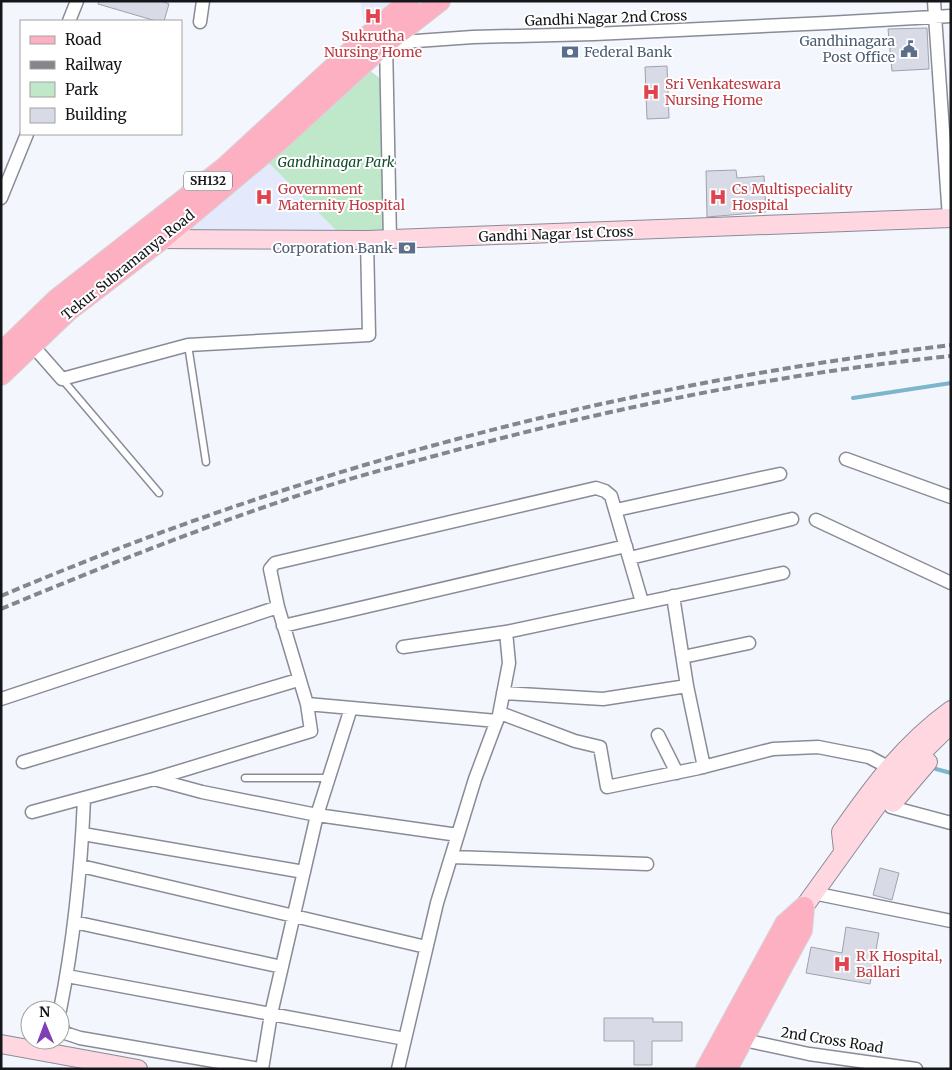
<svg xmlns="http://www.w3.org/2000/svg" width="952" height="1070" font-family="Merriweather,serif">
  <rect width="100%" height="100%" fill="#f4f6fd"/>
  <path fill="#e4e9fc" d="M360,1H403L365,29Z
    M268,161L343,237L183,233Z"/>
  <path fill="#bfe8cb" d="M368,69L382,80L387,238L343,237L268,162Z"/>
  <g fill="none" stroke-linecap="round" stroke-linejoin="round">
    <path stroke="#7bb6cd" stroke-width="4" d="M853,398L951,383
      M936,769L951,773"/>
  </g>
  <path fill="#d8dbe6" stroke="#9fa2ad" d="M99,1H162L169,4L164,21H156L98,4Z
    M927,28L929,69L892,71L888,29Z
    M667,66L669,118L647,119L645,67Z
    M736,170L737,178L764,176L766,212L707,217L706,171Z
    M880,868L899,873L892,900L873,895Z
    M846,927L879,933L870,984L806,973L811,947L842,953Z
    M604,1018H653V1022H682V1041H652V1065H634V1041H604Z"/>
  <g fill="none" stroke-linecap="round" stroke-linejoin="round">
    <g stroke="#898c97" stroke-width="9">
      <path id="lane" d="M188,345L206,462
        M62,379L159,493
        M245,778H329"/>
    </g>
    <g stroke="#898c97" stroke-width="15">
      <path id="street" d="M934,1L949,218
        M69,21L77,1
        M200,22L203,1
        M386,43L390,240
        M388,43L473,37L594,34L827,23L951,16
        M1,198L27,134
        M33,346L62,379L188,345L369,335L367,240
        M846,459L951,497
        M616,510L780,474
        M816,520L951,583
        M630,558L792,519
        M673,596L687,686L704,767
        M283,626L626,546
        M403,647L506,632L783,573
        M683,657L749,643
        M503,693L603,699L687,686
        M1,699L278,607
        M500,713L575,741L600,747L607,787L699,768L773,749L818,747L869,757L888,767
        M497,721L307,704L278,607L270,569L275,563L596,488L605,491L611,496L642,602
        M658,735L677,773
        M23,762L298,680
        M154,779L311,731L307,704
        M891,807L951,823
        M32,812L154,779L202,792L317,815L458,835
        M83,834L304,872
        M451,857L647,864
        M81,866L426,947
        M813,893L951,921
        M74,922L282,967
        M67,976L405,1039
        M60,1010C74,940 81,870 84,799
        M60,1023L65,1033L80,1038L260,1069
        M744,1040L809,1054L916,1069
        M262,1069L271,1014L317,815L351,708
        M398,1069L437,903L475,779L499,715L509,663L506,632"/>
    </g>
    <g stroke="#898c97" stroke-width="20">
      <path id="secondary" d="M154,239L367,240L951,218
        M893,803L928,762
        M843,850L841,832C874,785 904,744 951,710
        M804,907L899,775L951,724
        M1,1044L138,1069"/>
    </g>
    <g stroke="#d5d5d6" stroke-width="22">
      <path id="primary" d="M1,353L57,299L224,168L362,41L409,1
        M1,375L68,311L162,239L279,141L386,43L440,1
        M706,1069L785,924L804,907
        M727,1069L802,930L804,907"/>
    </g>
    <use href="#lane" stroke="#fff" stroke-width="6"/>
    <use href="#street" stroke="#fff" stroke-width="12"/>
    <use href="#secondary" stroke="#fed7e1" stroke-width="18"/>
    <use href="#primary" stroke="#fcb0c2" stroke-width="20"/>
    <path stroke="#85868c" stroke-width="4" stroke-dasharray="8 4" stroke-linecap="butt" d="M1,596C309,465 619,385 951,345
      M1,609C106,565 213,523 321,488C367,473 413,462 460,449C621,406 785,373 951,356"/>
  </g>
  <defs>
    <g id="hospital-bare" transform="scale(1.35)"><path d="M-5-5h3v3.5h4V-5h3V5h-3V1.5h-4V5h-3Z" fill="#e0444e" stroke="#fff" stroke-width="2.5" paint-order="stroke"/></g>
    <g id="civic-bare" transform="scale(1.35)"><path d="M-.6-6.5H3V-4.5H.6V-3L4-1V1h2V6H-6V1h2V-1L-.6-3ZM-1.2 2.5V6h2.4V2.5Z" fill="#5c6f8a" stroke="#fff" stroke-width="2.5" paint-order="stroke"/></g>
    <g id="bank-bare" transform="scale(1.35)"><path d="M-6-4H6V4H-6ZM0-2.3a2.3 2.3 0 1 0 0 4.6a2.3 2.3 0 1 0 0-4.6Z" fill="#5c6f8a" stroke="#fff" stroke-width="2.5" paint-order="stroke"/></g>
  </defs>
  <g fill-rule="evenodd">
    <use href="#hospital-bare" x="373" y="16"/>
    <use href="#civic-bare" x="909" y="49"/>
    <use href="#bank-bare" x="570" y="52"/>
    <use href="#hospital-bare" x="651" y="92"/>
    <use href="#hospital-bare" x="264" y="197"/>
    <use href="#hospital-bare" x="718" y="197"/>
    <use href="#bank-bare" x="407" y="248"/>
    <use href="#hospital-bare" x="842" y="964"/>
  </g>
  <g text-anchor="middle" stroke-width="4" stroke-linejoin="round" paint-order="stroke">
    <rect fill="#fff" stroke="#5b5c5f" stroke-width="1" x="184" y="171.5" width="48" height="19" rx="4"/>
    <g font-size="12" font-weight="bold" fill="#15161a">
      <text x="208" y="185">SH132</text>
    </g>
    <g font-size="14" fill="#15161a" stroke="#fff">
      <text transform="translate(606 18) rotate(-2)" y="5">Gandhi Nagar 2nd Cross</text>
      <text transform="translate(556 234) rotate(-2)" y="5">Gandhi Nagar 1st Cross</text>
      <text transform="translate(128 265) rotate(-39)" y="5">Tekur Subramanya Road</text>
      <text transform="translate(832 1040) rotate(9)" y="5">2nd Cross Road</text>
    </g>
    <g font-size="14" fill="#be3a42" stroke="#fff" text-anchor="start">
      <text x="373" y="41" text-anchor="middle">Sukrutha<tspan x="373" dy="16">Nursing Home</tspan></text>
      <text x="665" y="89">Sri Venkateswara<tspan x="665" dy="16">Nursing Home</tspan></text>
      <text x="278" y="194">Government<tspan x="278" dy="16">Maternity Hospital</tspan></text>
      <text x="732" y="194">Cs Multispeciality<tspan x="732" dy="16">Hospital</tspan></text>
      <text x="856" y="961">R K Hospital,<tspan x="856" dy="16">Ballari</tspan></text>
    </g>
    <g font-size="14" fill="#4e5e75" stroke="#fff" text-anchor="end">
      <text x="895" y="46">Gandhinagara<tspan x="895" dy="16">Post Office</tspan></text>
      <text x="584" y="57" text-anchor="start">Federal Bank</text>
      <text x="393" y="253">Corporation Bank</text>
    </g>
    <g font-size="14" font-style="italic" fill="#114a2a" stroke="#fff">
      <text x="336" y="167">Gandhinagar Park</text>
    </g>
  </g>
  <rect width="952" height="1070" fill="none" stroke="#15161a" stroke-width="5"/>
  <rect x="20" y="20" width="162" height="115" fill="#ffffff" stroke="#a1a2a3"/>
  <rect x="30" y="36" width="25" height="8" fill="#fcb0c2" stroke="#a1a2a3"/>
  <text x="65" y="45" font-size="15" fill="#15161a">Road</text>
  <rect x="30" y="61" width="25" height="8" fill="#85868c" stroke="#a1a2a3"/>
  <text x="65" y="70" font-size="15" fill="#15161a">Railway</text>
  <rect x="30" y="82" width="25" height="15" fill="#bfe8cb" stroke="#a1a2a3"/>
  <text x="65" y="95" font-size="15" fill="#15161a">Park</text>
  <rect x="30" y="108" width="25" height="15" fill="#d8dbe6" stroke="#a1a2a3"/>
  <text x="65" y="120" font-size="15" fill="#15161a">Building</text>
  <g transform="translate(45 1025) rotate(359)"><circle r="24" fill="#ffffff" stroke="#a1a2a3"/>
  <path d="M0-4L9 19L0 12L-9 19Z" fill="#8040b5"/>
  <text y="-8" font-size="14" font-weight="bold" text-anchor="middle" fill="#15161a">N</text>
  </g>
</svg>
